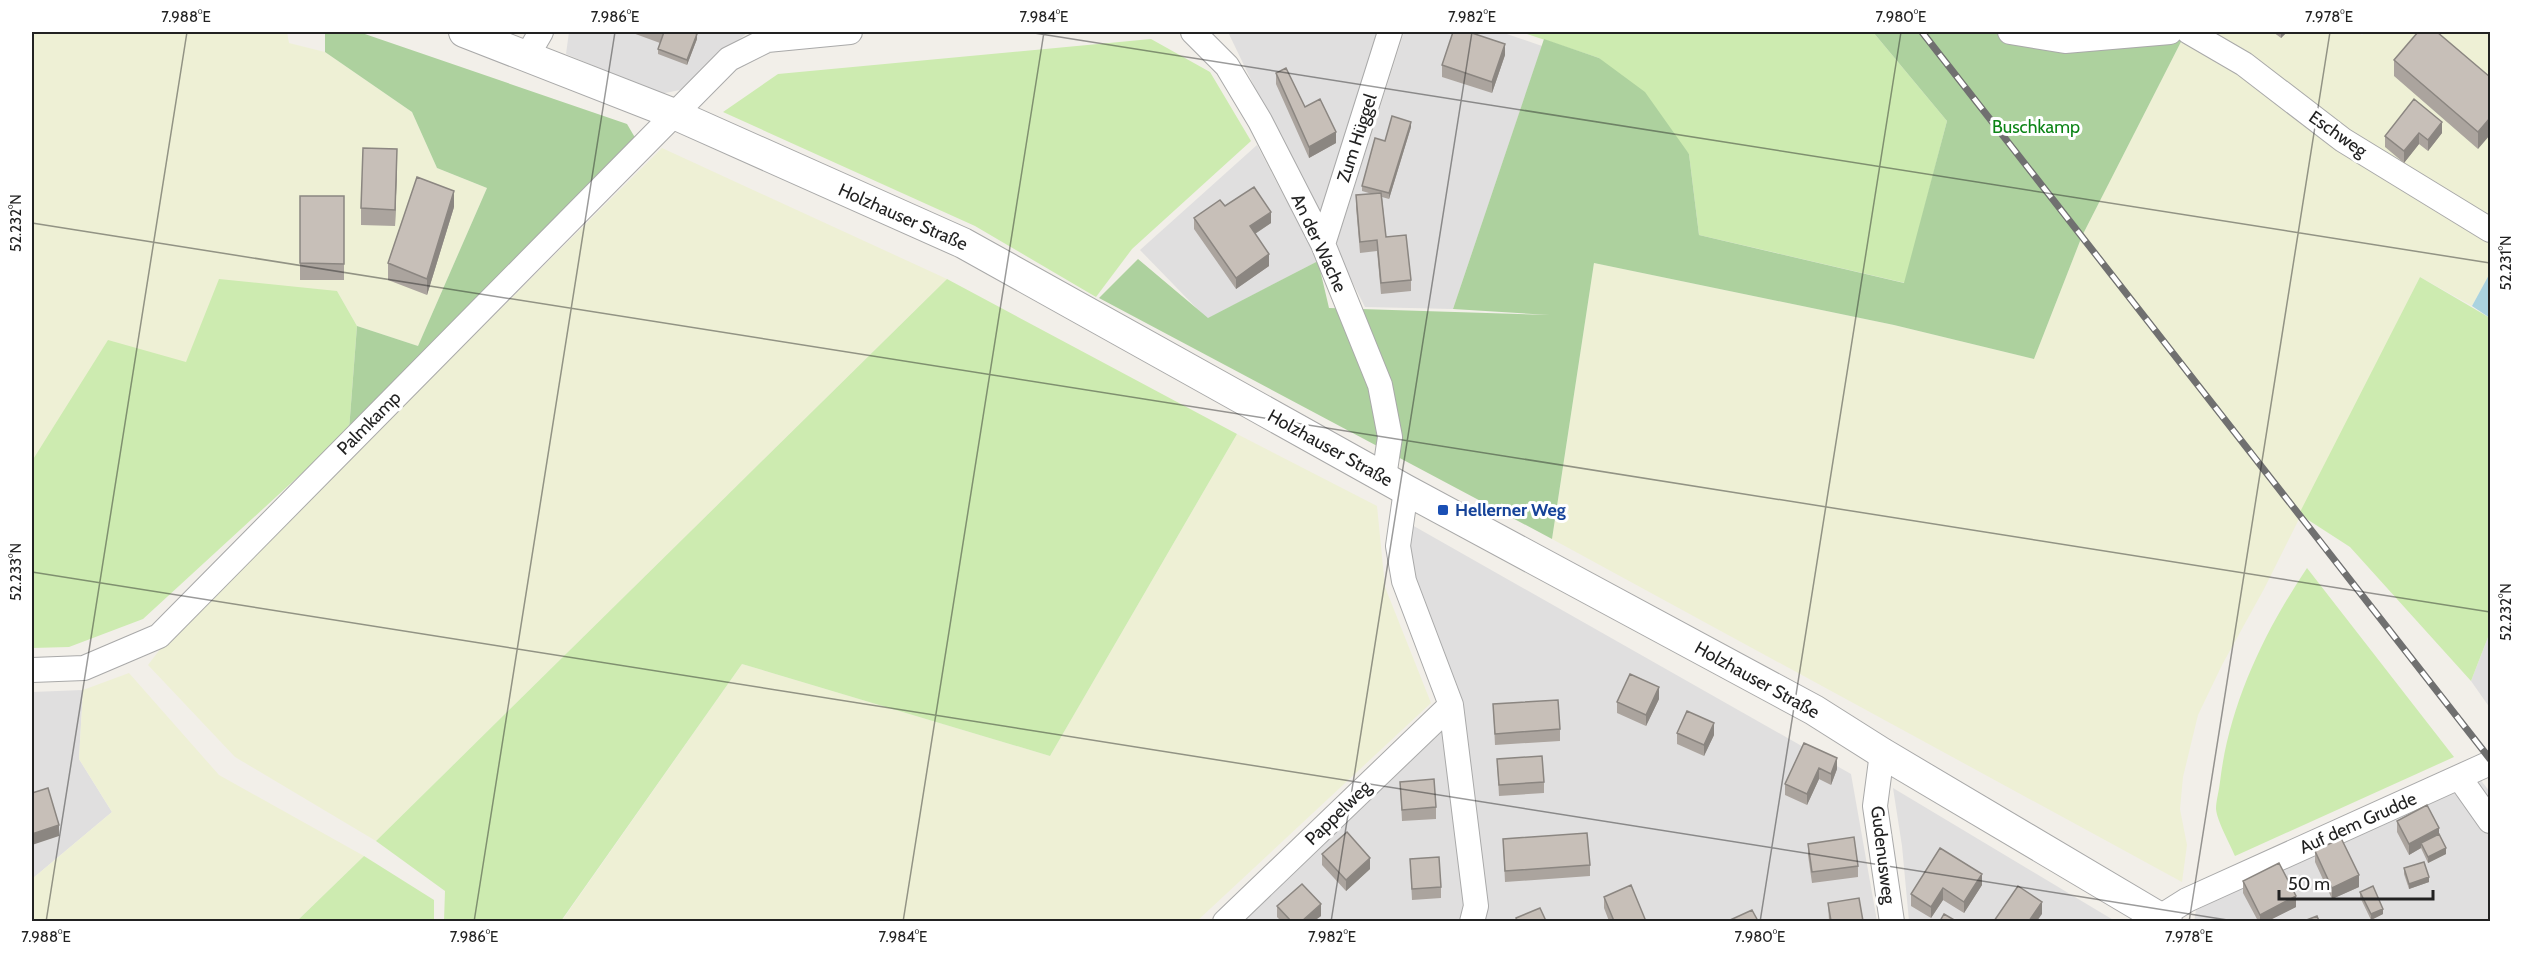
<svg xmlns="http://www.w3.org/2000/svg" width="2522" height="953" font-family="Cabin,sans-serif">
  <rect width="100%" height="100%" fill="#f2efe9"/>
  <path fill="#e0dfdf" d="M569,32H748L680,90L660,94L566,54Z
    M1228,32H1383L1325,213L1316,215Z
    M1404,32H1501L1542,46L1453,309L1365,307L1335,248Z
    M1257,145L1318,261L1207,319L1140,250Z
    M1412,525L1851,774L1877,921L1235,922L1458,707L1408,578Z
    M2490,632V708L2471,681Z
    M83,690L79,759L112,812L32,879V692Z
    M2476,774L2490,792V921L2194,922L2196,910Z
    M1893,788L2115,921H1909L1902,846Z"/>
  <path fill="#eef0d5" d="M32,32H287L289,43L325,52L412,112L437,168L487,188L418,346L357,326L337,291L186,362L32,461Z
    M2186,32L2490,230V273L2472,306L2420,277L2264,589L2222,665L2198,715L2183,777L2180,809L2187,845L2182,882L1552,539L1594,263L1894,325L2034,359L2082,236Z
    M2217,32H2358L2362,35L2365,32H2490V219L2348,133L2220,36Z
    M662,148L947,279L376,841L235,757L148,665L164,644Z
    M1237,434L1377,506L1385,587L1431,703L1197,921L561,922L742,664L1050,756Z
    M129,673L219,775L364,856L297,921L32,922V879L112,812L79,759L83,690Z"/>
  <path fill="#cdebb0" d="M1521,32H1873L1947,121L1905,283L1699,235L1689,154L1599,58Z
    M1151,39L1210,72L1251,141L1132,249L1096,297L975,226L723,112L778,74Z
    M2420,277L2490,318V632L2471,681L2350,547L2299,514Z
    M219,279L337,291L357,326L349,430L143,619L69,647L32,648V461L108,340L186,362Z
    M947,279L1237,434L1050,756L742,664L561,921H444L445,891L376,841Z
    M2307,568L2454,757L2235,856C2230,844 2217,821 2216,809C2216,801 2219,791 2220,782C2229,705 2264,632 2307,568Z
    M364,856L434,900V921H297Z"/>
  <path fill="#add19e" d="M325,32H359L627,124L637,141L349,430L357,326L418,346L487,188L437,168L412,112L325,52Z
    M1873,32H2186L2082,236L2034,359L1894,325L1594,263L1552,539L1099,298L1138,259L1208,318L1318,261L1329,308L1550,315L1453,309L1544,39L1599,58L1645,92L1689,154L1699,235L1904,283L1947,121Z"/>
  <path fill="#aad3df" d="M2490,273V318L2472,306Z"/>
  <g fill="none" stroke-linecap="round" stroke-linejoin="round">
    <g stroke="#a9a9a9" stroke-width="26">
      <path id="minor" d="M1193,32L1227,66L1260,121L1323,244L1380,385L1390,437L1384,477
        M2010,32L2065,41L2170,32
        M2189,32L2244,64L2343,140L2490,230
        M527,56L541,32
        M1323,244L1390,32
        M1406,490L1398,546L1404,581L1451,705L1476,906L1472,922
        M32,670L84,668L159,636L729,59L767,40L850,32
        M1882,753L1875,806L1892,922
        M2459,777L2490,821
        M2160,917L2187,900L2490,763
        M1225,922L1451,705"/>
    </g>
    <g stroke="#a9a9a9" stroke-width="32">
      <path id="tertiary" d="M464,32L674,114L963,243L1406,490L1814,710L1882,753L2167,922"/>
    </g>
    <use href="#minor" stroke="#fff" stroke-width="24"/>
    <use href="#tertiary" stroke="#fff" stroke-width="30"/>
    <g stroke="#707070" stroke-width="7">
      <path id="rail" d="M1922,32L2490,759"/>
    </g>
    <use href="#rail" stroke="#fff" stroke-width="4.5" stroke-dasharray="14" stroke-linecap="butt"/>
  </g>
  <path fill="#aba49e" d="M630,32H692L697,39L687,65L658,54V49L660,43Z
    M2273,32H2287L2281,38Z
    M1505,55L1492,93L1442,77V65Z
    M2394,60L2490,77L2478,149L2394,76Z
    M1276,73L1305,107L1336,143L1309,158L1276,84Z
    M2442,122V133L2428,151L2419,144L2404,163L2385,147V136Z
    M1411,127L1389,199L1382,197L1386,237L1411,280V291L1381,294L1377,251L1360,253L1356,207V195L1372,194L1362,191V186L1385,141Z
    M397,166L395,226L361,225V208Z
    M300,196H344V280H300Z
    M1225,206L1271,223L1255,234L1269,266L1236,289L1194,229V218Z
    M454,207L427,295L388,280V263Z
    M1659,699L1646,726L1617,713V702Z
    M1493,704L1560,729V741L1495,745Z
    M1677,733L1714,735L1704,756L1677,744Z
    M1804,743L1837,769L1831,785L1819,779L1807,805L1785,795V784Z
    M1497,759L1544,782V793L1499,796Z
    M1400,782L1436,807V819L1402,821Z
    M2397,821L2439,834L2446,854L2428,863L2421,848L2409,855L2397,832Z
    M1503,839L1590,865V876L1505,882Z
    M1808,844L1858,866V877L1812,883L1808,855Z
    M1940,848L1982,885L1964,913L1943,900L1931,918L1911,906V894Z
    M2315,851L2359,887L2332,899L2315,862Z
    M1322,854L1370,869L1346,891L1322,865Z
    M1410,859L1441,887V898L1412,900Z
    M2404,868L2429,882L2409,889L2404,874Z
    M2243,881L2296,907L2268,921H2258L2243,893Z
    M2360,892L2383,914L2371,920L2360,897Z
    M1604,897L1645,921H1609L1604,908Z
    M1828,903L1863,921H1829Z
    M1277,906L1321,916L1314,921H1281L1277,917Z"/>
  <path fill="#8b8681" d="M2281,32H2287L2281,38Z
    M697,34V39L687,65V60Z
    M1505,44V55L1492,93V82Z
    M2490,118V135L2478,149V132Z
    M1411,122V127L1389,199V193Z
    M2442,122V133L2428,151V140Z
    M1336,132V143L1309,158V147Z
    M2419,133V144L2404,163V151Z
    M397,149V166L395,226V210Z
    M454,191V207L427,295V279Z
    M1271,212V223L1250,237V226Z
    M1269,254V266L1236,289V278Z
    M1659,687V699L1646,726V715Z
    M1714,723V735L1704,756V745Z
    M1837,758V769L1831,785V774Z
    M1819,768V779L1807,805V794Z
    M59,825V836L32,845V834Z
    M2439,828V839L2421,843V848L2409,855V844Z
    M2446,848V854L2428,863V857Z
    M1370,858V869L1346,891V880Z
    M1982,874V885L1964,913V902Z
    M2359,875V887L2332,899V888Z
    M2429,877V882L2409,889V884Z
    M1943,888V900L1931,918V907Z
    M2296,896V907L2268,921H2260V915Z
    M2042,902V914L2037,921H2029Z
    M1321,904V916L1314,921H1302Z
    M2383,909V914L2371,920V914Z"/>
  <path fill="#c7bfb8" stroke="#8b8681" stroke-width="1.5" d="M664,32H692L697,34L687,60L658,49Z
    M1453,32H1469L1505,44L1492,82L1442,65Z
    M2418,32H2437L2490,77V118L2478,132L2394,60Z
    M1286,68L1305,107L1320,99L1336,132L1309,147L1276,73Z
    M2414,99L2442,122L2428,140L2419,133L2404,151L2385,136Z
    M1392,116L1411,122L1389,193L1362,186L1375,138L1385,141Z
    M363,148L397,149L395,210L361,208Z
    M417,177L454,191L427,279L388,263Z
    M1254,187L1271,212L1250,226L1269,254L1236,278L1194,218L1220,200L1225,206Z
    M1381,193L1386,237L1406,235L1411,280L1381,283L1377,240L1360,242L1356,195Z
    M300,196H344V264L300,263Z
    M1630,674L1659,687L1646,715L1617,702Z
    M1558,700L1560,729L1495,734L1493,704Z
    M1687,711L1714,723L1704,745L1677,733Z
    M1804,743L1837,758L1831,774L1819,768L1807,794L1785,784Z
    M1542,756L1544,782L1499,785L1497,759Z
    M1434,779L1436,807L1402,810L1400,782Z
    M48,788L59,825L32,834V793Z
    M2427,805L2439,828L2409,844L2397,821Z
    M1347,832L1370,858L1346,880L1322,854Z
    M1587,833L1590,865L1505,871L1503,839Z
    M2439,834L2446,848L2428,857L2421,843Z
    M1854,837L1858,866L1812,872L1808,844Z
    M2341,838L2359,875L2332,888L2315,851Z
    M1940,848L1982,874L1964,902L1943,888L1931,907L1911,894Z
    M1439,857L1441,887L1412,889L1410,859Z
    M2424,862L2429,877L2409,884L2404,868Z
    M2279,863L2296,896L2260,915L2243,881Z
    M1302,884L1321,904L1302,921H1291L1277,906Z
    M1631,885L1645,919L1639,921H1614L1604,897Z
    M2018,886L2042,902L2029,921H1994Z
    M2373,886L2383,909L2371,914L2360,892Z
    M1859,898L1863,921H1831L1828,903Z
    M1540,908L1546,921H1517L1516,918Z
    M1752,910L1758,921H1728Z
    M1944,914L1956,921H1940Z
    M2317,916L2319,921H2304Z"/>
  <path fill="none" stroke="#222" stroke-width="1.5" stroke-opacity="0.45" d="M1028,32L2490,263M32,223L2490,612M32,572L2240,922M32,921L36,922M46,922L187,32M474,922L615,32M903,922L1044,32M1331,922L1472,32M1760,922L1901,32M2189,922L2330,32"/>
  <rect fill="#1a4fb4" stroke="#fff" stroke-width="2" x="1437" y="504" width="12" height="12" rx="3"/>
  <g text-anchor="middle" stroke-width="6" stroke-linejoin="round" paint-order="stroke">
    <g font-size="18" fill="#0c8416" stroke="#fff">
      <text x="2036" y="133">Buschkamp</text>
    </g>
    <g font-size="18" fill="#222" stroke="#fff">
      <text transform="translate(2338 134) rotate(35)" y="6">Eschweg</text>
      <text transform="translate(1357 138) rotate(-72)" y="6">Zum Hüggel</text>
      <text transform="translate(903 217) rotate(24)" y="6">Holzhauser Straße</text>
      <text transform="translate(1319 243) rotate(65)" y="6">An der Wache</text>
      <text transform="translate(369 423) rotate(-45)" y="6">Palmkamp</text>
      <text transform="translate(1330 448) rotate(29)" y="6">Holzhauser Straße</text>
      <text transform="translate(1757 680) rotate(29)" y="6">Holzhauser Straße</text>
      <text transform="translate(1338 813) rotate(-44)" y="6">Pappelweg</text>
      <text transform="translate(2358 823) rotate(-24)" y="6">Auf dem Grudde</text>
      <text transform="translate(1883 855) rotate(83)" y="6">Gudenusweg</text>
    </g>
    <g font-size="18" font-weight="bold" fill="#164399" stroke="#fff" text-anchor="start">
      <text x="1455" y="516">Hellerner Weg</text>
    </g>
  </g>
  <rect width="2522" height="953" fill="none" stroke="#ffffff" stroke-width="66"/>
  <path d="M2279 890v9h154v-9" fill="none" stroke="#222222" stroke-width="3"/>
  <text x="2288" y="890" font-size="18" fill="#222222" stroke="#ffffff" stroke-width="4.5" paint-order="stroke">50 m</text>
  <rect x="33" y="33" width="2456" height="887" fill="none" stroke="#222" stroke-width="2"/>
  <g font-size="15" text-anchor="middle" fill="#222">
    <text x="186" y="22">7.988°E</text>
    <text x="615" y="22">7.986°E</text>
    <text x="1044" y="22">7.984°E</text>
    <text x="1472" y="22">7.982°E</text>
    <text x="1901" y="22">7.980°E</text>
    <text x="2329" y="22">7.978°E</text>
    <text transform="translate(16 223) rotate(-90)" y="5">52.232°N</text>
    <text transform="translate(2506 263) rotate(-90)" y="5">52.231°N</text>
    <text transform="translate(16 572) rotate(-90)" y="5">52.233°N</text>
    <text transform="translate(2506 612) rotate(-90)" y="5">52.232°N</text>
    <text x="46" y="942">7.988°E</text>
    <text x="474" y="942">7.986°E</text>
    <text x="903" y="942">7.984°E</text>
    <text x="1332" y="942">7.982°E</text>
    <text x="1760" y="942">7.980°E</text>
    <text x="2189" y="942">7.978°E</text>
  </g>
</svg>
